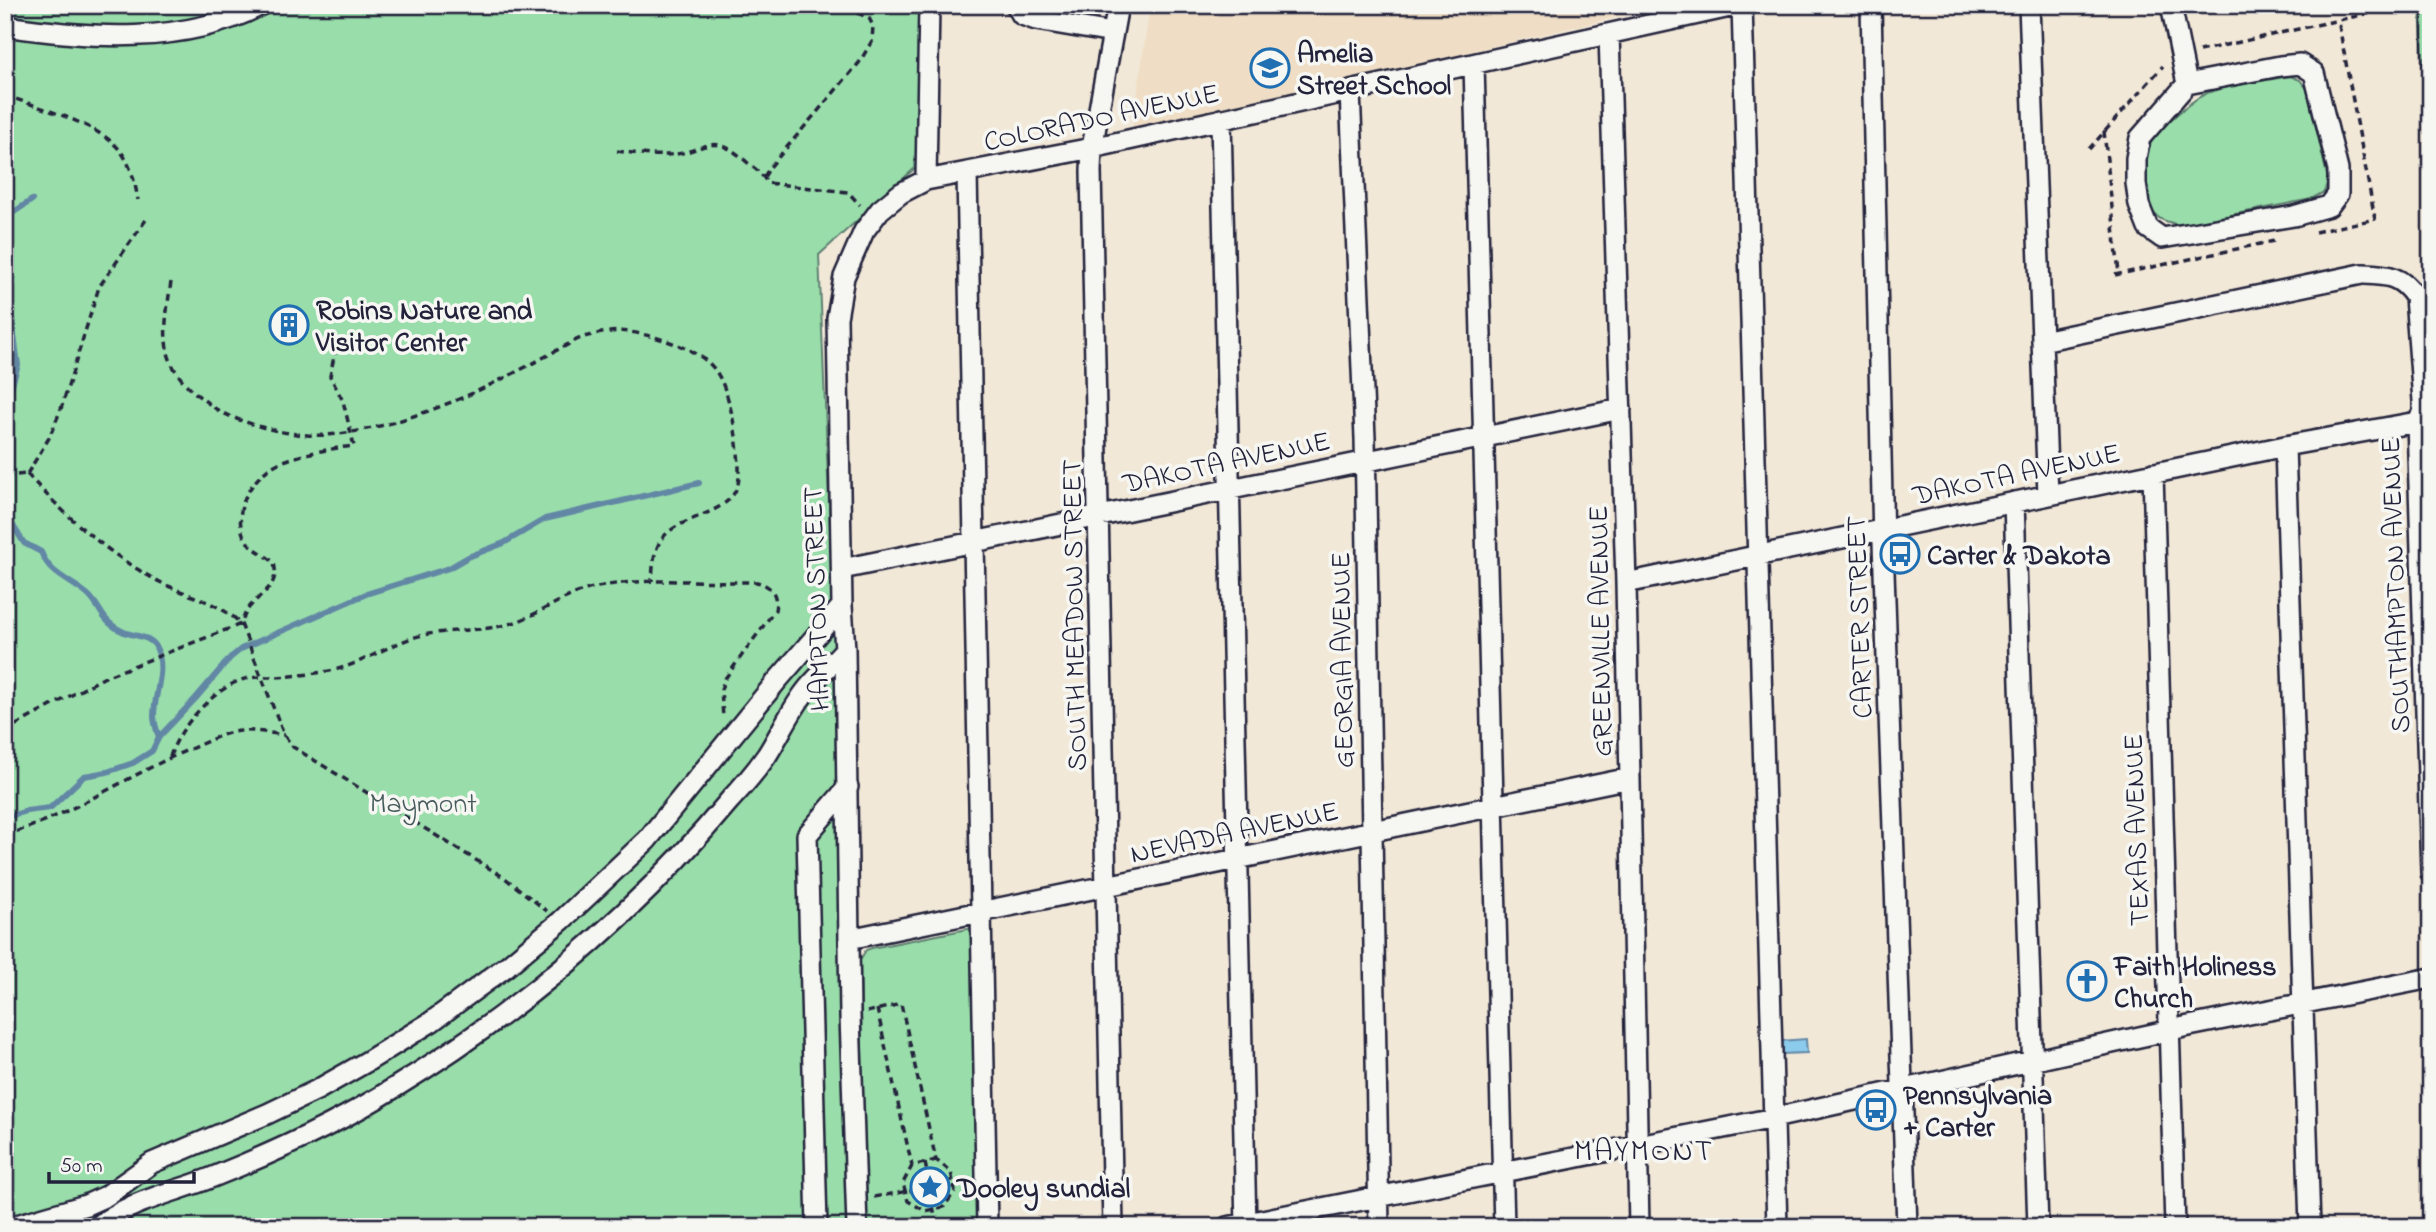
<svg xmlns="http://www.w3.org/2000/svg" width="2436" height="1232" font-family="'Indie Flower',sans-serif">
  <rect width="100%" height="100%" fill="#f2e8d8"/>
  <filter id="ink" filterUnits="userSpaceOnUse"><feTurbulence type="fractalNoise" baseFrequency=".0143" numOctaves="2"/><feDisplacementMap in="SourceGraphic" scale="14" xChannelSelector="R" yChannelSelector="G"/><feConvolveMatrix kernelMatrix="1 2 1 2 8 2 1 2 1" color-interpolation-filters="sRGB"/></filter>
  <g filter="url(#ink)">
    <path fill="#efdec5" d="M1150,5H1668L1132,131Z"/>
    <path fill="#99deaa" stroke="#5e8072" stroke-width="2" d="M5,5H927L926,158L819,255L858,1227H5Z
      M2420,5H2431V207Z
      M2290,76L2300,80L2307,89L2328,180L2324,192L2311,199L2180,225C2169,222 2158,221 2152,210C2142,193 2142,158 2152,141C2161,127 2189,102 2205,94C2220,86 2270,80 2290,76Z
      M973,928L977,1227H866L860,960L866,950L872,948Z"/>
    <path fill="#8ccbec" stroke="#6287a5" stroke-width="2" d="M1806,1039L1807,1053L1781,1054L1780,1041Z"/>
    <g fill="none" stroke-linecap="round" stroke-linejoin="round">
      <path stroke="#6287a5" stroke-width="6" d="M5,237L11,214L32,200
        M5,302L11,312L18,365L8,397L9,410L5,422
        M5,513L24,543L41,552C50,575 69,579 87,594C103,608 99,621 124,632C134,636 151,636 156,647C167,670 154,693 154,716C154,723 157,731 159,737L152,751L133,763L107,772L84,776L50,808L26,811L5,818
        M159,737L196,698L230,658L241,649L366,594L449,568L468,557L504,543L545,519L699,483"/>
      <g stroke="#22223b" stroke-width="24">
        <path id="minor" d="M1016,5L1022,15L1036,20L1113,33
          M1742,5L1777,1227
          M1871,5L1883,543L1907,1227
          M2029,5L2048,495
          M2171,5L2187,84
          M5,26C88,38 184,46 261,5
          M1609,34L1626,583L1639,1227
          M1474,64L1504,1227
          M2300,64L2314,73L2338,170V194L2329,206L2294,216L2162,238L2148,228L2139,205L2136,183V158L2140,138L2187,84L2280,66Z
          M1350,92L1365,438L1379,1227
          M1221,119L1246,1227
          M967,173L987,1227
          M926,180L929,5
          M2042,341L2362,274C2387,275 2401,275 2415,297L2423,401V412L2417,422
          M2417,422L2431,873
          M2285,446L2310,1227
          M2153,473L2175,1227
          M2014,502L2038,1227
          M842,569L1621,409
          M1626,583L2285,446L2417,422
          M849,939L1630,778
          M10,1227L86,1205L106,1196L152,1163L267,1114L317,1090L368,1061L431,1022L507,966L561,921L647,840L776,682L842,606
          M97,1227C131,1200 174,1193 213,1177C276,1152 337,1124 394,1088C520,1011 635,914 730,800C743,786 756,771 767,755C781,733 792,707 809,687C820,674 834,662 845,649
          M817,1227L807,835L848,787
          M857,1227L850,1016L845,649L842,606L837,318L844,277L864,231L880,210L901,193L926,180L1092,148L1739,5
          M1113,1227L1091,171L1092,148L1118,5
          M1227,1227L1774,1118L2189,1026L2431,978"/>
      </g>
      <path stroke="#22223b" stroke-width="3.5" stroke-dasharray="7 5" stroke-linecap="butt" d="M2199,51L2375,12
        M5,95C39,108 102,124 122,153C132,168 135,183 138,200
        M2104,131L2119,274
        M2089,149L2163,66
        M617,151C633,153 650,156 667,155C707,153 710,128 748,163C755,169 763,174 767,183L848,192L860,205
        M764,177L770,167L859,63L872,41L873,26L869,18L839,5
        M2315,232L2375,219L2338,20
        M2115,275L2274,241
        M171,282C162,342 158,368 212,406C225,416 240,420 255,425C271,430 290,434 307,435C362,439 449,406 498,381C519,371 539,360 559,349C568,345 578,338 588,336C600,333 617,330 630,332C656,336 699,348 715,370C731,391 740,450 739,477C737,517 679,513 661,540C653,552 653,568 652,581
        M27,474C65,515 106,553 156,580C183,595 219,601 241,624L284,735L293,747L505,878L547,911
        M27,474L49,438L61,409L99,287L148,217
        M5,476L27,474
        M5,731L105,677L241,624C243,619 245,613 248,609C261,592 280,587 274,563C264,552 248,549 243,534C234,509 249,483 270,468C286,456 333,448 354,446L343,401L330,376L336,347
        M170,757C178,729 208,696 234,683C248,676 261,677 276,677C295,676 315,674 334,670C361,664 385,647 412,638C447,627 487,634 521,620C546,610 567,594 593,588C644,576 705,583 757,582C772,586 778,595 775,610L724,680L721,690L723,717
        M5,835C71,816 128,775 190,749C207,742 223,732 241,731C255,730 270,733 284,735
        M877,1009L912,1166
        M867,1012L901,1004L936,1160L951,1172L955,1191L944,1207L925,1211L908,1201L903,1183L912,1166L936,1160
        M925,1163L928,1177
        M938,1184L953,1180
        M931,1195L937,1227
        M874,1197L921,1189L928,1195L933,1194L939,1187L933,1178L925,1179L921,1189"/>
      <use href="#minor" stroke="#f6f6f2" stroke-width="19"/>
    </g>
  </g>
  <defs>
    <g id="school-ring" transform="scale(2.0125)"><circle r="9.5" fill="#f6f6f2" stroke="#1f6fb2" stroke-width="1.5"/><path d="M0-5L7-2L0 1L-7-2ZM-4 1L0 2.5L4 1V4Q0 6-4 4Z" fill="#1f6fb2"/></g>
    <g id="building-ring" transform="scale(2.0125)"><circle r="9.5" fill="#f6f6f2" stroke="#1f6fb2" stroke-width="1.5"/><path d="M-4-6H4V6H1V3H-1V6H-4ZM-2.5-4.3h1.7v1.8h-1.7ZM.8-4.3h1.7v1.8H.8ZM-2.5-1h1.7V.8h-1.7ZM.8-1h1.7V.8H.8Z" fill="#1f6fb2"/></g>
    <g id="bus-ring" transform="scale(2.0125)"><circle r="9.5" fill="#f6f6f2" stroke="#1f6fb2" stroke-width="1.5"/><path d="M-5-6H5V4H4V6H2V4H-2V6H-4V4H-5ZM-3.5-4V0h7V-4ZM-3.5 1.2v1.5H-2V1.2ZM2 1.2v1.5H3.5V1.2Z" fill="#1f6fb2"/></g>
    <g id="church-ring" transform="scale(2.0125)"><circle r="9.5" fill="#f6f6f2" stroke="#1f6fb2" stroke-width="1.5"/><path d="M-1.2-6h2.4v3.5h3.3v2.4h-3.3V6h-2.4V-.1h-3.3v-2.4h3.3Z" fill="#1f6fb2"/></g>
    <g id="sight-ring" transform="scale(2.0125)"><circle r="9.5" fill="#f6f6f2" stroke="#1f6fb2" stroke-width="1.5"/><path d="M0-6L1.8-2.2L6-1.7L2.9 1.2L3.7 5.4L0 3.3L-3.7 5.4L-2.9 1.2L-6-1.7L-1.8-2.2Z" fill="#1f6fb2"/></g>
  </defs>
  <g fill-rule="evenodd">
    <use href="#school-ring" x="1270" y="68"/>
    <use href="#building-ring" x="289" y="325"/>
    <use href="#bus-ring" x="1900" y="554"/>
    <use href="#church-ring" x="2087" y="981"/>
    <use href="#bus-ring" x="1876" y="1110"/>
    <use href="#sight-ring" x="930" y="1187"/>
  </g>
  <g text-anchor="middle" stroke-width="7" stroke-linejoin="round" paint-order="stroke">
    <g font-size="28" font-weight="bold" fill="#22223b" stroke="#f6f6f2" text-anchor="start">
      <text x="1297" y="62">Amelia<tspan x="1297" dy="32">Street School</tspan></text>
      <text x="316" y="319">Robins Nature and<tspan x="316" dy="32">Visitor Center</tspan></text>
      <text x="1927" y="564">Carter &amp; Dakota</text>
      <text x="2114" y="975">Faith Holiness<tspan x="2114" dy="32">Church</tspan></text>
      <text x="1903" y="1104">Pennsylvania<tspan x="1903" dy="32">+ Carter</tspan></text>
      <text x="957" y="1197">Dooley sundial</text>
    </g>
    <g font-size="28" fill="#22223b" stroke="#f6f6f2">
      <text transform="translate(1101 116) rotate(-12)" y="10">COLORADO AVENUE</text>
      <text transform="translate(1226 461) rotate(-12)" y="10">DAKOTA AVENUE</text>
      <text transform="translate(2016 473) rotate(-12)" y="10">DAKOTA AVENUE</text>
      <text transform="translate(2394 585) rotate(-92)" y="10">SOUTHAMPTON AVENUE</text>
      <text transform="translate(815 599) rotate(-92)" y="10">HAMPTON STREET</text>
      <text transform="translate(1073 615) rotate(-91)" y="10">SOUTH MEADOW STREET</text>
      <text transform="translate(1858 617) rotate(-92)" y="10">CARTER STREET</text>
      <text transform="translate(1599 631) rotate(-91)" y="10">GREENVILLE AVENUE</text>
      <text transform="translate(1341 660) rotate(-91)" y="10">GEORGIA AVENUE</text>
      <text transform="translate(2135 830) rotate(-92)" y="10">TEXAS AVENUE</text>
      <text transform="translate(1234 831) rotate(-12)" y="10">NEVADA AVENUE</text>
    </g>
    <g font-size="28" fill="#465a5c" stroke="#f6f6f2">
      <text x="423" y="812">Maymont</text>
    </g>
    <g font-size="30" letter-spacing="2" fill="#22223b" stroke="#f6f6f2">
      <text x="1644" y="1160">MAYMONT</text>
    </g>
  </g>
  <rect width="2436" height="1232" fill="none" stroke="#f6f6f2" stroke-width="28"/>
  <rect x="14" y="14" width="2408" height="1204" fill="none" stroke="#22223b" stroke-width="2.5" filter="url(#ink)"/>
  <path d="M49 1172v10h145v-10" fill="none" stroke="#22223b" stroke-width="3.5"/>
  <text x="60" y="1172" font-size="21" fill="#22223b" stroke="#f6f6f2" stroke-width="5" paint-order="stroke">50 m</text>
</svg>
